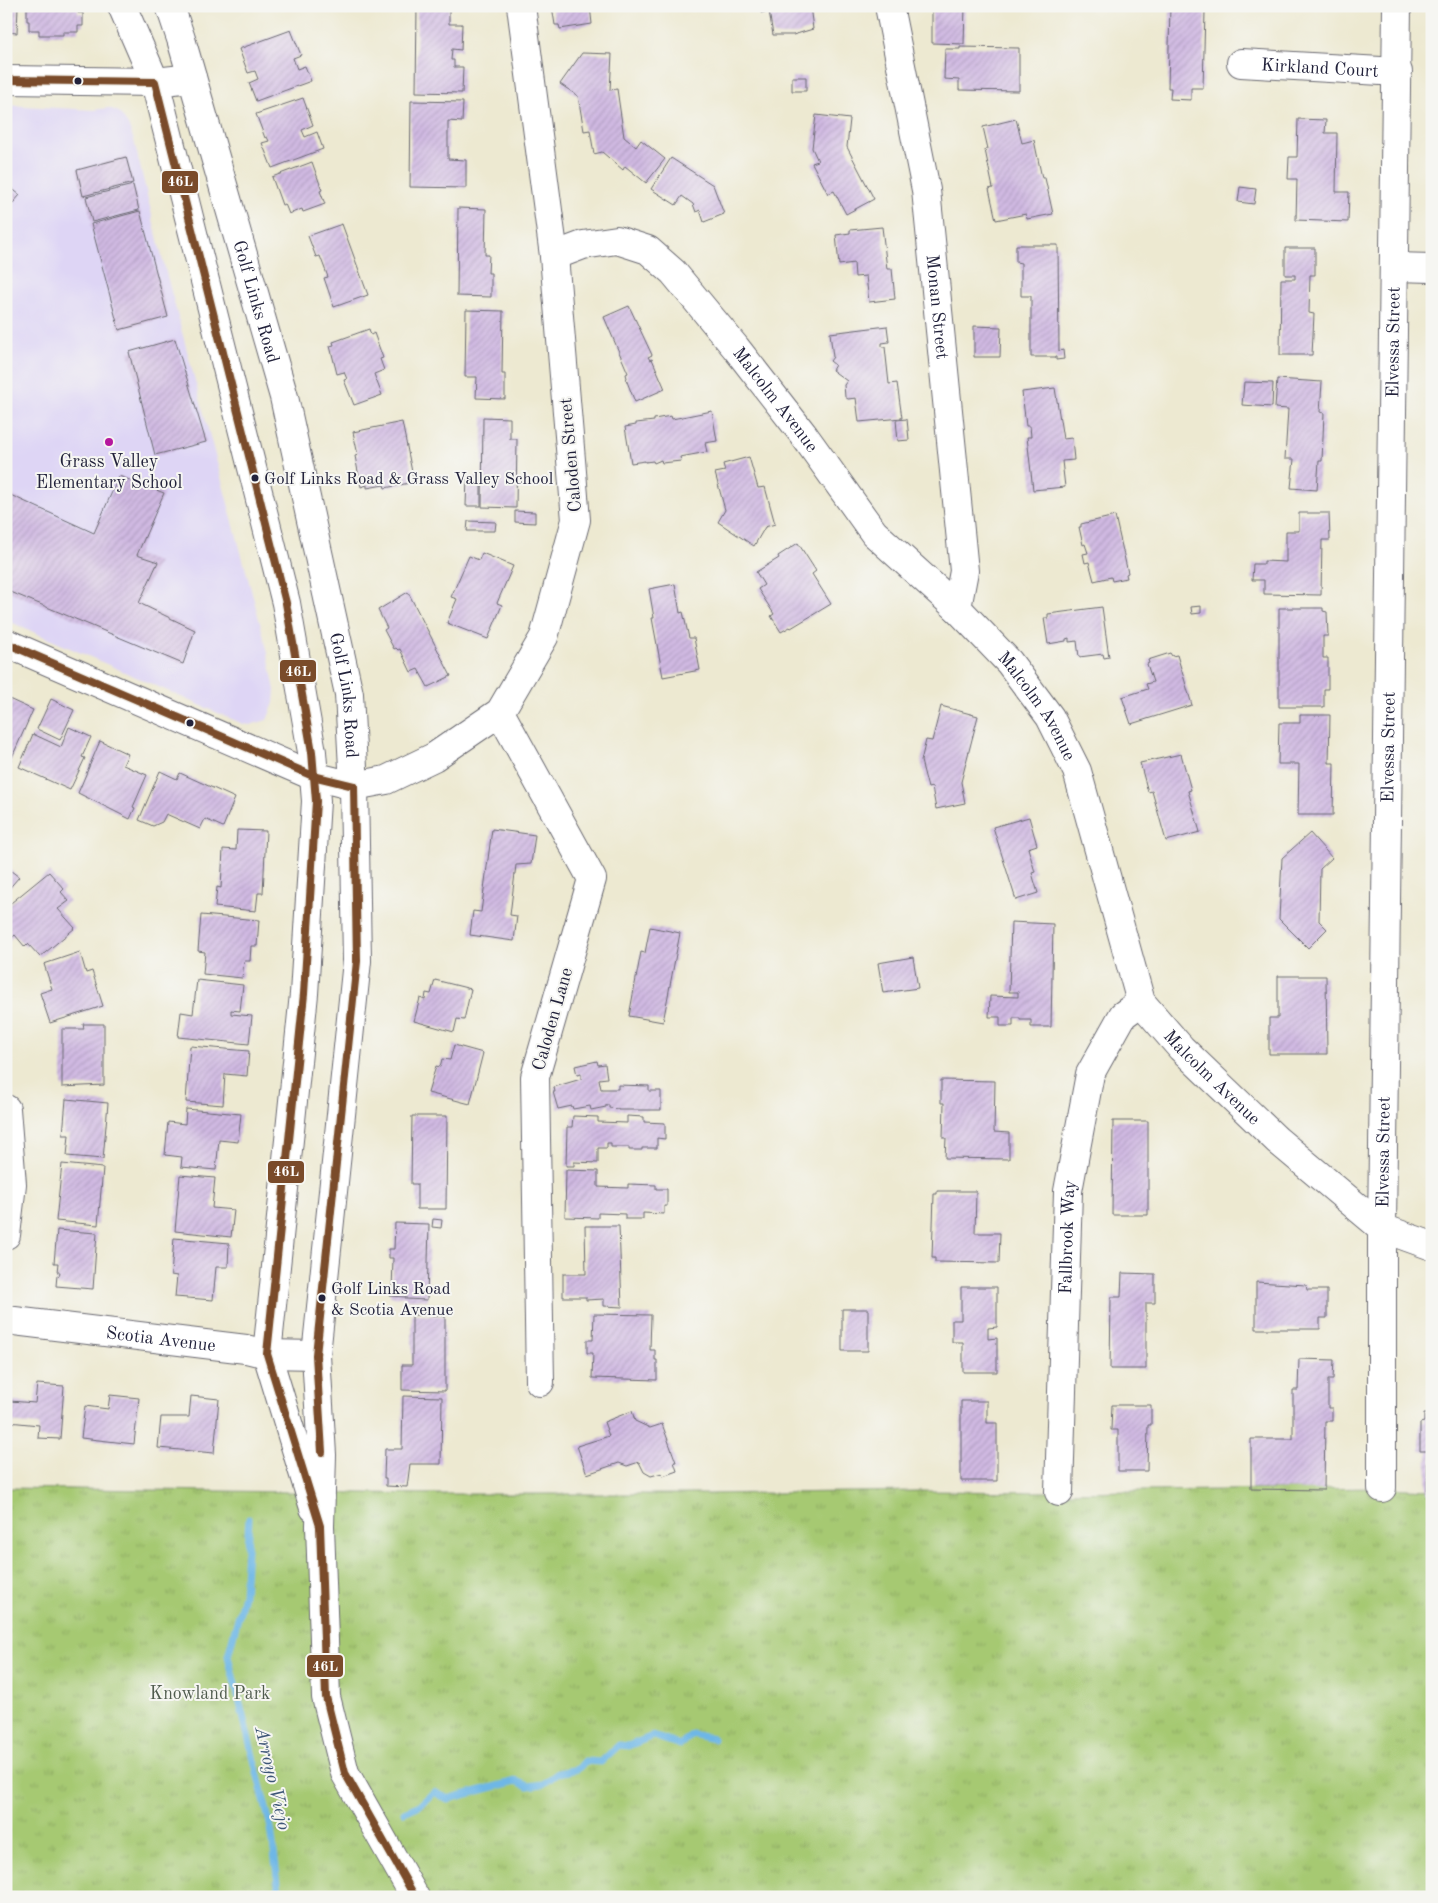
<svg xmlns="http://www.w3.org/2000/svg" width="1438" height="1903" font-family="'Old Standard TT',serif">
  <defs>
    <pattern id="park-tufts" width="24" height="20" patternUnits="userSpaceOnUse" patternTransform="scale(1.25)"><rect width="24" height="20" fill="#a6c972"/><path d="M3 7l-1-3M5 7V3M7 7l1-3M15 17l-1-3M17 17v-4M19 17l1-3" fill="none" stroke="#8fac64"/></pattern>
    <pattern id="building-hatch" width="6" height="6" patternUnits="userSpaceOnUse" patternTransform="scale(1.25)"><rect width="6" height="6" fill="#d0b9e2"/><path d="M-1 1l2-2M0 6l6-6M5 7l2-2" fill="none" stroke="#b29fc3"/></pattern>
  </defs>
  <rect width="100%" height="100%" fill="#f6f6f2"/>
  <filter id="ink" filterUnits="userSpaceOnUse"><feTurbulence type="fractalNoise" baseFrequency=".02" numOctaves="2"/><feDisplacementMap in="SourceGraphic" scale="10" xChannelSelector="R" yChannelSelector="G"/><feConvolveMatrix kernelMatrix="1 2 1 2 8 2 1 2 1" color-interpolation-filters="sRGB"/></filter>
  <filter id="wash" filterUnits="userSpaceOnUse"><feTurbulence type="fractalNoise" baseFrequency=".0096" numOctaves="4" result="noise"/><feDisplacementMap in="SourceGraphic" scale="20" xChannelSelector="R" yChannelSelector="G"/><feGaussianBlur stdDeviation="1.12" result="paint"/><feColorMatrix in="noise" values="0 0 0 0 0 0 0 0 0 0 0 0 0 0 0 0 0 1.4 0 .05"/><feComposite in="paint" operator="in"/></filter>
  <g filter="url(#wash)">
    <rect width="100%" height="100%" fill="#ede9d1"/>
    <path fill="#ded5f5" d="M6,105L93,110L109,108L119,112L128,125L134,141L164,265L267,649L275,690L274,703L267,720L250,725L243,724L6,620Z"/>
    <path fill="url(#park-tufts)" stroke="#647656" d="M6,1488L437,1494H705L917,1491L1059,1492L1382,1488L1432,1490V1897H6Z"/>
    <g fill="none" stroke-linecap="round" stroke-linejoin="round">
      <path stroke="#6eb7e6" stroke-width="7" d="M249,1519L244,1595L228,1656L271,1828L279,1892L283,1897
        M404,1812L420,1805L434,1792L448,1799L516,1781L528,1786L543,1784L558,1773L578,1769L585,1761L601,1762L619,1745L628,1746L653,1736L680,1745L692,1734L713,1739"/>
    </g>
    <g id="blocks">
      <path fill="url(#building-hatch)" d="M6,6H18L17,33L6,32Z
        M27,6H78V13H83V26H78V32H63V35H39V30H29V21H27Z
        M417,6H449V24H462L461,50L452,49L451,60H454V67H463L462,93L416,92Z
        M552,6H590L592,24L560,29L559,25H555Z
        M760,6H810L813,29L793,35H773L769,11L761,13Z
        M932,6H965L964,44L932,43Z
        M1170,6H1182V10L1205,11L1203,88H1191V100L1170,99L1171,88H1168Z
        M291,30L301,55L293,58L297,69L305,66L311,81L256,101L249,83L258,79L255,71L248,73L239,49Z
        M960,47L1019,48V91L959,90V80L944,79L945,49H960Z
        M582,53L612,54L610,90L617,89L624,137L636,147L641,140L665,159L646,183L625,166L623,170L602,152L594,154L590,130L584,131L578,96L560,84Z
        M792,77H806V91H792Z
        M303,98L313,125L302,130L305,137L317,132L323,149L272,168L262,143L269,141L267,137L265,138L256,114Z
        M411,101L463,102L462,122L448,121V159L466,160V188L410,187Z
        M816,115L850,119L847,147L874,199L846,214L834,191L828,194L812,163L818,161L812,148Z
        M1016,119L1022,143L1034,140L1042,178H1045L1053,214L1027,219L1026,214L996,220L989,189L993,188L985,150L988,149L983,127Z
        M1298,119L1326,120L1325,133H1337L1336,192H1349L1348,222L1296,220L1297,179H1288L1289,157H1297Z
        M126,157L133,183L83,196L77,170Z
        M671,158L713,185L724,214L704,222L700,210L696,212L693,204L682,196L676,205L651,189Z
        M312,162L322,190L320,191L325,204L303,212L302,209L289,214L285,204L282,205L272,177Z
        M133,185L139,210L92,222L86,197Z
        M10,187L20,195L6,211V192Z
        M1240,187L1256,189L1254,204L1238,202Z
        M458,208L486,209L485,255H489L488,273H491V297L457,296Z
        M140,211L168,317L119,330L91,224Z
        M342,224L368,295L334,307L324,278L328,277L320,256L316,257L308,236Z
        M882,227L887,269H892L895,299L869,302L866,276L855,277L854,263L839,265L836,235L850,233V230Z
        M1016,245H1058L1059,351L1063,350L1064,359L1056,360V357H1031V296H1021V263L1016,262Z
        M1285,248H1315V275H1310L1309,313L1314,314L1312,355H1280L1281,279H1295V275H1285Z
        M629,306L652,355L648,357L650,360L652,359L665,389L635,402L626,379L627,378L626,374L628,373L604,317Z
        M466,310L503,311L502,374H505V399L476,398L477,377H465Z
        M887,326L889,342L882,343V347H885L889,384L897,383L902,418L859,422L856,398L848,399L845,397L844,385L847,381L832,370L835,365L830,361L833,357L830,333Z
        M974,326L1001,327L1000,357H974Z
        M369,329L371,335L374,333L383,358L380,359L384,370L374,374L382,395L354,405L344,380L347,379L344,372L337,374L330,346L334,345L333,342Z
        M175,339L206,442L155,455L129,352Z
        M1277,379L1322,382L1320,412L1324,413L1322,461H1319L1317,490L1291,488L1294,459H1285L1288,409L1275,408Z
        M1244,382L1273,383L1272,407L1242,405Z
        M1055,388L1063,439L1072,438L1074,460L1062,461L1065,487L1033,490L1027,437H1031L1030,426H1026L1022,392Z
        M712,411L717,441L705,443L707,452L680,457L681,461L662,463L661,460L654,463L653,461L645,462V461L631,463L625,427L636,425V423L654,421V419L671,416L672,419Z
        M483,417L510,418V439H517L516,508L482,507Z
        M907,419L909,440L898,441L896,420Z
        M402,422L414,482L385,488L384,485L367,488V485L361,487L355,456L358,455L353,432Z
        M749,457L758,488L765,487L775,524L765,527L754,546L718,522L725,510L715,473L725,471L723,464Z
        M119,476L164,493L137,555L158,562L139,603L195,630L183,664L6,590V493L94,533Z
        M467,477H481V506H466Z
        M515,511L535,512V523L515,522Z
        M1299,513H1329L1330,540H1322L1321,595L1264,594V580H1252L1253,564H1264V561L1286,562V531H1299Z
        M1115,516L1128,573L1126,574L1127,578L1112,581L1111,577L1094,581L1089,562L1085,563L1083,554L1088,553L1085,544L1083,545L1079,527H1081V524Z
        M468,521L496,522L495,531H467Z
        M798,543L816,571L812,574L831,604L791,628L790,627L781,632L771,616L774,614L758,589L764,585L756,572L779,558L778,556Z
        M482,553L513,566L497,603L502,605L488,639L447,623L457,599L451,597L469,556L479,560Z
        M675,584L680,613L683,612L689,638H694L700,670L663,677L652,618H654L649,589Z
        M408,592L451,676L428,687L418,669L411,672L400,649L398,650L396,648L394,649L384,630L387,628L378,610Z
        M1201,606V613L1192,614L1191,607Z
        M1102,607L1109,657L1104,658L1103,654L1079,657L1077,641L1069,642V638L1066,639V641L1048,644L1044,618H1048V614Z
        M1279,608H1323V611L1327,612L1328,636H1323V658H1328V689H1324V707H1279Z
        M1170,653L1172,656L1177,655L1192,705L1131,724L1122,697L1148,689L1146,684L1153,682L1147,664L1149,663L1148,660Z
        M9,699L33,710L9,764L6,763V705Z
        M51,699L74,710L60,740L37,729Z
        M941,706L978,716L961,782L965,803L936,809L932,787L928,788L921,761L926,740L932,741Z
        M1300,715H1330L1329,763H1334L1333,815H1298L1299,764H1278L1279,723H1300Z
        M69,727L91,737L82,757L85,758L70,790L19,767L33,734L61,747Z
        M100,741L128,754L123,765L147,775L133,807L135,808L130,819L78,793Z
        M1181,754L1191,790L1188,791L1200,832L1166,841L1152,791L1148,792L1140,763Z
        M160,771L177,779L180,773L235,798L223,827L205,819L200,829L166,814L162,822L153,826L139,820Z
        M1029,817L1037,845L1028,848L1035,872L1032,873L1038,893L1016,900L993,827Z
        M492,829L535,835L531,864L516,865L510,915L517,916L514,941L470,935L473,911L481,912Z
        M237,830L266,831L263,893H258L256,911L215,907L217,887L221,888L223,849L236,850Z
        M1310,833L1332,858L1320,869L1319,921L1327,929L1308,948L1279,919L1282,858Z
        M6,867L19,877L6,892Z
        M49,872L64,889L61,892L69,901L58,909L75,928L40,957L28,944L25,947L15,935L8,941L6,939V907Z
        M201,915L259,920L257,946H251L250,961H244L242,978L203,974L205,952L198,951Z
        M1011,922L1053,924L1051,1027H1031V1020H1020V1018H1013V1026H1000V1017H989L990,996L1018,997V992H1009Z
        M650,927L680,933L663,1022L629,1016L641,952L645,953Z
        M80,952L86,973L92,971L103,1006L50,1023L40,993L52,989L44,964Z
        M913,957L918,988L883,993L878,963Z
        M1278,976H1326L1327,1054H1269V1018H1278Z
        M197,980L243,985L240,1011L231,1010V1014L252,1016L249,1044L178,1037L181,1012L193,1014Z
        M435,980L471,989L464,1020L457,1019L454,1032L414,1021L420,998L425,1000L426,993L431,994Z
        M83,1024H104V1085L62,1087V1029H84Z
        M454,1045L483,1053L470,1104L428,1093L436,1066L440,1067L442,1059L450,1060Z
        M190,1046L249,1051L247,1076L225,1074L223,1105L186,1102Z
        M597,1061L598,1065L605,1064L607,1078L599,1079L601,1089H618V1085L649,1086V1091H661V1110H618V1109L609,1108V1105H606V1107L591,1110L590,1106L573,1109L572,1106L558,1109L553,1092H555L554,1087L581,1079V1074L577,1075L575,1066Z
        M941,1080L995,1081L994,1132L1009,1133V1159L945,1158L946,1138H943L944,1103H941Z
        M66,1099L108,1103L103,1159L67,1156L69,1135H63Z
        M186,1109L241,1114L238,1142L219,1140L216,1170L181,1167L182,1157L165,1155L168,1122L185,1124Z
        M412,1116H447L446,1209H417V1184H411Z
        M573,1116L598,1117V1122L627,1123V1116L644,1117V1122L665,1123V1139L657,1138V1148H642V1150H629V1147H611V1143H607V1148H598V1163L574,1162V1166H566L567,1127H572Z
        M1113,1121H1148V1215H1112Z
        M62,1164L103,1168L98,1225L56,1221Z
        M566,1170L598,1171V1187L628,1188V1184L656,1185V1189H667V1206H664V1214L643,1213V1219H625V1214L598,1213V1218L565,1217Z
        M180,1175L215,1178L212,1208L234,1210L231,1237L175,1231Z
        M937,1191H976L975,1233H1000L999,1263L935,1262V1258H932L934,1194H937Z
        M433,1219L442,1220L441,1228L432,1227Z
        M395,1223L429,1224L427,1300L406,1299V1297L390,1296V1291H392L393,1258H389V1249H394Z
        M585,1226H619L622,1307L604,1306V1299L586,1300V1297H563V1274H586Z
        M57,1230L97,1233L93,1289L56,1286L57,1275L59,1276L60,1272H57L58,1263H54Z
        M174,1238L229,1243L228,1267H216L213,1300L175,1297L177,1276L171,1275Z
        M1122,1273L1155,1274V1303H1146V1369H1110L1111,1297H1121Z
        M1256,1282L1306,1285L1307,1290H1327V1318H1320V1329H1256Z
        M961,1287H997V1327L988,1328V1339L997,1338V1372H963V1342H952V1320H961Z
        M842,1309H868V1351H842Z
        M594,1314L651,1315L650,1350H655V1360H657V1380L592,1378L593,1353H587V1340H593Z
        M412,1315L445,1316V1391L402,1390V1365H412Z
        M1299,1359L1334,1360L1333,1379H1328V1408H1332V1421H1325L1324,1490L1251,1489V1439H1293V1390H1298Z
        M37,1384L64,1386L60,1439L38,1438L39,1425L9,1422L10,1401L35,1403Z
        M110,1395L139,1398L134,1444L81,1438L85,1406L108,1409Z
        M191,1396L219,1399L214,1453L158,1448L161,1417H189Z
        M403,1396L442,1397L441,1464H410L407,1487L386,1486V1478H384L385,1449H402Z
        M1429,1396H1432V1493H1427L1428,1451H1420V1423L1424,1422V1414H1429Z
        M961,1401H987V1423H997V1481H961Z
        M1112,1405H1151V1425H1148L1147,1471H1118V1430H1111Z
        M632,1411L635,1421L650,1428L662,1424L676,1462H674L677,1471L663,1476L662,1473L651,1476L644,1472L639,1462L627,1466L619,1463L587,1474L577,1446L609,1436L604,1422Z"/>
    </g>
  </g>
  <g filter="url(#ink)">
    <use href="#blocks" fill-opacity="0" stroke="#696870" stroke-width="1"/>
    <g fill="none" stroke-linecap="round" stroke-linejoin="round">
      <g stroke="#696870" stroke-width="30">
        <g id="minor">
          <path id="s1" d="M889,6L926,190L964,571L957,608"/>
          <path id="s2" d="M1241,63L1398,72"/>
          <path d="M6,80L155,82L192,78"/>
          <path id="s3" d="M554,256L583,245L617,240L648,250L673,272L736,348L803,434L874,533L957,608L1009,662L1050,717L1077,771L1141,1002L1181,1048L1277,1140L1382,1228L1432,1246"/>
          <path d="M1395,267L1432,268"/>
          <path d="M6,643L313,776L354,786L386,780L434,757L500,712L544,637L576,520L554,256L521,6"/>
          <path d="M500,712L592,879L535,1077L540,1382"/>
          <path d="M6,1109L12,1184L6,1235"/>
          <path id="s4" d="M6,1320L246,1349L267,1354L316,1355"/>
          <path id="s5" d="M1382,1488V1228L1397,6"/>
          <path id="s6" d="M1059,1492L1068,1191L1090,1074L1123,1015L1141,1002"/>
        </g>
      </g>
      <g stroke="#696870" stroke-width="30">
        <g id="major">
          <path d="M122,6L155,82L286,603L312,752L316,801L304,994L267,1354L314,1508"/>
          <path id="s7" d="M170,6L181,39L284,397L349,694L354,786L357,961L316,1355L322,1455L320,1526L326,1697L345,1773L415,1897"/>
        </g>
      </g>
      <use href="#minor" stroke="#fff" stroke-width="28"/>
      <use href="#major" stroke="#fff" stroke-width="28"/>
      <g stroke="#f6f6f2" stroke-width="11">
        <path id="bus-1" d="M6,80L155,82L286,603L312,752L316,801L304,994L267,1354L320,1526L326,1697L345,1773L415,1897
          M6,643L313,776L354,786L357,961L316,1355L322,1452"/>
      </g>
      <use href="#bus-1" stroke="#7a4b2a" stroke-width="8"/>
    </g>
  </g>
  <g fill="#22223b" stroke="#f6f6f2" stroke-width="2">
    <circle cx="78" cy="81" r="4.5"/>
    <circle cx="255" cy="478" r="4.5"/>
    <circle cx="190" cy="723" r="4.5"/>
    <circle cx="322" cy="1298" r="4.5"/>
  </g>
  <circle fill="#b5179e" stroke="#f6f6f2" stroke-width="2" cx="109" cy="442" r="5"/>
  <g text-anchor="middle" stroke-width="4" stroke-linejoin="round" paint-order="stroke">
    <g font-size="17" fill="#22223b" stroke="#f6f6f2" text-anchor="start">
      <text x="264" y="484">Golf Links Road &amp; Grass Valley School</text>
      <text x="331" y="1294">Golf Links Road<tspan x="331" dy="21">&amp; Scotia Avenue</tspan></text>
    </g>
    <g font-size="18" fill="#22223b" stroke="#f6f6f2">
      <text dy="6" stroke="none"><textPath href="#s2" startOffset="79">Kirkland Court</textPath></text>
      <text dy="6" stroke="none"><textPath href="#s7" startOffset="308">Golf Links Road</textPath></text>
      <text dy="6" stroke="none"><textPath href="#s1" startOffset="305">Monan Street</textPath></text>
      <text dy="6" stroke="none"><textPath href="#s5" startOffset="1146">Elvessa Street</textPath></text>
      <text dy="6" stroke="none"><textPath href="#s3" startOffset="295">Malcolm Avenue</textPath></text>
      <text transform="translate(570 455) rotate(-95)" y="6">Caloden Street</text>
      <text dy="6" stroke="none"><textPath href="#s7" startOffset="712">Golf Links Road</textPath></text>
      <text dy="6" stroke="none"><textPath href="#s3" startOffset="700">Malcolm Avenue</textPath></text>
      <text dy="6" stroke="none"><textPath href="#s5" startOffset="741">Elvessa Street</textPath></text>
      <text transform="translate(552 1019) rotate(-74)" y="6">Caloden Lane</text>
      <text dy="6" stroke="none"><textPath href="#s3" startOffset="1120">Malcolm Avenue</textPath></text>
      <text dy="6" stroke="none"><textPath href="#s5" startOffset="336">Elvessa Street</textPath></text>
      <text dy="6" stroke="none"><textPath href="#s6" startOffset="255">Fallbrook Way</textPath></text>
      <text dy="6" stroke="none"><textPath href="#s4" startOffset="156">Scotia Avenue</textPath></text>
    </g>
    <g font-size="18" fill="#22223b" stroke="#f6f6f2">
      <text x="109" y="467">Grass Valley<tspan x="109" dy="21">Elementary School</tspan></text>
    </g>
    <g font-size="18" fill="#505c4e" stroke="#f6f6f2">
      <text x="210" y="1699">Knowland Park</text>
    </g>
    <g font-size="19" font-style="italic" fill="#3d5677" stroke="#f6f6f2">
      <text transform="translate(274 1778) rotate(77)" y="7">Arroyo Viejo</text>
    </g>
  </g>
  <g stroke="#f6f6f2" stroke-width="2">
    <rect x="161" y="170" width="38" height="24" rx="5" fill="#7a4b2a"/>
    <rect x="279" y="659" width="38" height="24" rx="5" fill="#7a4b2a"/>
    <rect x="267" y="1160" width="38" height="24" rx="5" fill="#7a4b2a"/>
    <rect x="306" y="1654" width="38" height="24" rx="5" fill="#7a4b2a"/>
  </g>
  <g font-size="14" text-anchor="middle" font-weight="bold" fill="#fff">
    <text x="180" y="186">46L</text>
    <text x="298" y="676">46L</text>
    <text x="286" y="1176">46L</text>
    <text x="325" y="1671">46L</text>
  </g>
  <rect width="1438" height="1903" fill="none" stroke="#f6f6f2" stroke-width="25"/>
</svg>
